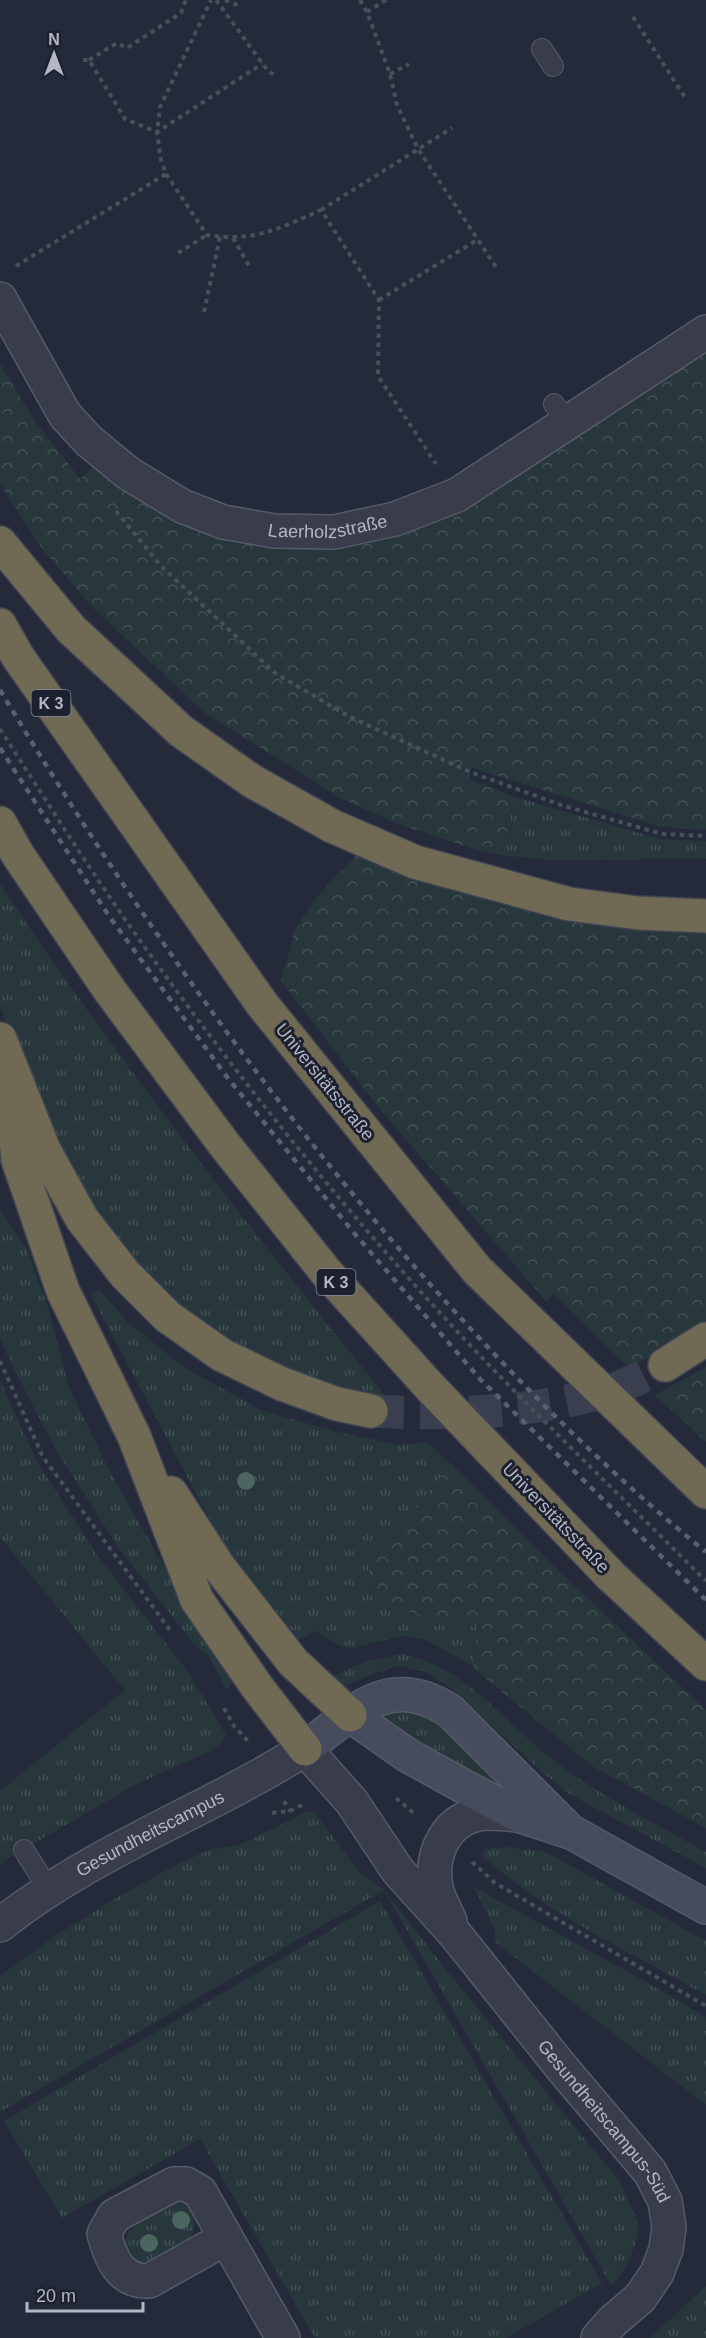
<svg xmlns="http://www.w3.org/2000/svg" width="706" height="2338" font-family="Helvetica,sans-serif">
  <defs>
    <pattern id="grass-tufts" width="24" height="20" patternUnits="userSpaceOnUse" patternTransform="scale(1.5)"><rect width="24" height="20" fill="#27373c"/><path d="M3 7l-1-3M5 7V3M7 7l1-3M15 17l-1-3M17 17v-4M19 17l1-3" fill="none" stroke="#445257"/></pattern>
    <pattern id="forest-crowns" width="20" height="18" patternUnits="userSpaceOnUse" patternTransform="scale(1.5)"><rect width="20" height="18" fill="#27373c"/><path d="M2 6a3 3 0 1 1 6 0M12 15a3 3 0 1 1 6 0" fill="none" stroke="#445257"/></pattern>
  </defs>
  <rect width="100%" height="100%" fill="#242a3a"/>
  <path fill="url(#grass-tufts)" d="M515,797L660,839L706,841V859L548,860L502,855Z
    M0,884C119,1063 253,1232 388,1399L337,1391L232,1344L184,1311L137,1271L94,1216L43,1120L0,1007Z
    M0,1210L27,1250L49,1311L69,1387L107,1466L176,1588L238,1679L226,1688L208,1656L193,1643L121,1551L57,1452L14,1369L0,1338Z
    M99,1290L129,1323L185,1368L261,1410L337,1432L400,1445L427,1442L451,1464L368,1566L376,1607L477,1623L473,1666L426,1640L402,1636L352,1648L342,1647L315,1631L297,1641L235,1567L91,1295Z
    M0,1380L37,1462L98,1556L188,1672L226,1735L220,1744L210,1751L133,1786L12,1856L0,1865V1791L125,1690L0,1537Z
    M401,1654C469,1666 510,1731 564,1768C609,1800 657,1825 706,1852V1868L571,1795L543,1773L453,1690L427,1672L398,1666L372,1674L336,1690L327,1679L364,1662Z
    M400,1711H423L446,1722L505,1785L499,1792L379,1719L384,1713Z
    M306,1812L315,1813L360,1873L384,1890L447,1971L620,2182L639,2225L635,2245L628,2262L618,2279L611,2285L384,1890L0,2112V1976L53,1937L118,1897L174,1866L209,1850L238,1845L252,1839Z
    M506,1847L546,1852L706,1941V1995C631,1953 549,1914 483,1857L484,1849Z
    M473,1886C550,1931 630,1971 706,2017V2105L495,1942V1929Z
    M380,1901L602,2283L506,2338H315L200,2139L62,2218L4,2121Z
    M180,2202C193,2208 200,2227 189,2239C186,2243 153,2262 147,2264C143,2266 138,2264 133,2264C129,2256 123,2247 126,2237C129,2225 169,2205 180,2202Z
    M706,2286V2338H650Z"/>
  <path fill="url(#forest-crowns)" d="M706,351V830L658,826L472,768L468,778L515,797L502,855L477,850L401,825L342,799L205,713L91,606L41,547L0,484V364L35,421L80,479L95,465L334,543Z
    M356,855C435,885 513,911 597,923C633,928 670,928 706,931V1323L661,1351L628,1367L554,1294L546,1301L379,1108L281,981L295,929L316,898Z
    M706,1367V1442L655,1395Z
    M451,1464L559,1571L706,1710V1828L592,1766L473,1668L477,1623L376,1607L368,1565Z"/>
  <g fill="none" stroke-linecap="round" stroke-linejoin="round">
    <path stroke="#393f4f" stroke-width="33" stroke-dasharray="33 16" stroke-linecap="butt" d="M371,1411C453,1415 535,1414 614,1389C632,1383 648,1373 665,1365"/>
    <g stroke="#565a69" stroke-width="22">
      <path id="lane" d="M542,49L553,66
        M554,404L566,423
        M24,1850L49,1890"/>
    </g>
    <g stroke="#565a69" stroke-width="36">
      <g id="street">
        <path id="s1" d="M0,299L65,415L89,441L128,473L182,506L223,522L274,531L334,532L395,519L457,495L706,332"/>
        <path d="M450,1921C445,1910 438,1898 436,1887C430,1852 447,1816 486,1813C496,1813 507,1814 518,1815"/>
        <path id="s2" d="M0,1925C93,1851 205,1812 305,1749L352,1802L398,1871L455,1934L562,2068L650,2172L665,2201L669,2227L666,2249L657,2273L640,2298L613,2321L598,2338"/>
        <path d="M226,2238L149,2281C120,2282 111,2259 104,2234L114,2216L174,2184H186L200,2192L283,2338"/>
      </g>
    </g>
    <g stroke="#565a69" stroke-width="36">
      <path id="secondary" d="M350,1715L407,1755L463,1786L518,1815L573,1833L706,1907
        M305,1749C353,1712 389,1671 450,1711L567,1828"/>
    </g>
    <g stroke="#404452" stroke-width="36">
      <path id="highway" d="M0,543L71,629L181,731L252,781L332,826L415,862L569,904L638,913L706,916
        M0,625L18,657L262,1004L477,1270L706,1492
        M0,823L18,855L108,988L224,1144L326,1272L430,1387L611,1576L706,1664
        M0,1039L44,1150L82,1219L125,1274L168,1317L222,1355L282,1384L337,1404L371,1411
        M9,1062L18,1160L63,1291L134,1436L197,1600L258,1688L305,1749
        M665,1365L706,1339
        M171,1493L219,1567L293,1662L350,1715"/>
    </g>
    <path stroke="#445259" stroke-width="4" stroke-dasharray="4.5 4.5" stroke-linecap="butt" d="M216,0L268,71L276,76
      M225,0L240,6
      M360,0L367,12L390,74L397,105L418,149L498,270
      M367,12L386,0
      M633,17L686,99
      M83,60H89L125,119L157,132L262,64
      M89,60L117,43L127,48L181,13L186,0
      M390,74L409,64
      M166,174L207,235C255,242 278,229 321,210L379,300L378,376L436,464
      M321,210L452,128
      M233,238L251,269
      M178,253L207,235
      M16,266L166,174L161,160L157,132L160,107L211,0
      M379,300L477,240
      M204,312L220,237
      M116,511L161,566L275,673L350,717L470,772L561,805L662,834L706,836
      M0,729C42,794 84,861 129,925C228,1065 337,1202 454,1328C535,1415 622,1497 706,1581
      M0,1361L43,1457L172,1633
      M224,1708L234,1726L248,1741
      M396,1798L416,1815
      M284,1801L290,1811
      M272,1813L290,1811L304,1804
      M472,1862L495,1883L706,2006"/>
    <use href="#lane" stroke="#383c4b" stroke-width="20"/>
    <use href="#street" stroke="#383c4b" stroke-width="33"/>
    <use href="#secondary" stroke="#464b5d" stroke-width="33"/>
    <use href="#highway" stroke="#706a55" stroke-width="33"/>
    <path stroke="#5a6071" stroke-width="4.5" stroke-dasharray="6 6" stroke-linecap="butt" d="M0,690C126,899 266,1099 428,1282C514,1378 606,1471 706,1552
      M0,748L109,916L227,1077L354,1233L480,1379L706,1600"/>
  </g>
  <g fill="#4c655f">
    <circle cx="246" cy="1481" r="9"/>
    <circle cx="181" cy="2220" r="9"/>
    <circle cx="149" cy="2243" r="9"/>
  </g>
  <g text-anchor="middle" stroke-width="6" stroke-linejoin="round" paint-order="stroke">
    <g fill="#1d212f" stroke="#868a99" stroke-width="1.5">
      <rect x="31.5" y="690" width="39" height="26" rx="4.5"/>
      <rect x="316.5" y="1269" width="39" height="26" rx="4.5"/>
    </g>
    <g font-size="16" font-weight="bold" fill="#b3b7c6">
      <text x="51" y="709">K 3</text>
      <text x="336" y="1288">K 3</text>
    </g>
    <g font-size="18" fill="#b3b7c6" stroke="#1d212f">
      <text dy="6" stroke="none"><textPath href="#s1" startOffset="432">Laerholzstraße</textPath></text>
      <text transform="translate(325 1082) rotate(51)" y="6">Universitätsstraße</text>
      <text transform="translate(556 1518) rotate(46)" y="6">Universitätsstraße</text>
      <text dy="6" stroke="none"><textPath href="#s2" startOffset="176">Gesundheitscampus</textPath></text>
      <text dy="6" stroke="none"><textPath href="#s2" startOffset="831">Gesundheitscampus-Süd</textPath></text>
    </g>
  </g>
  <g transform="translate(54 54)" stroke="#1d212f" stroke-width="4.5" paint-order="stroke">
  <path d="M0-4.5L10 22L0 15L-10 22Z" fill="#b3b7c6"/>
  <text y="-9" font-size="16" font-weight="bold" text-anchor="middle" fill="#b3b7c6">N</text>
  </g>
  <path d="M27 2302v9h116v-9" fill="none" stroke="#b3b7c6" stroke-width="3"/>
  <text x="36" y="2302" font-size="18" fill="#b3b7c6" stroke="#1d212f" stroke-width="4.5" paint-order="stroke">20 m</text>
</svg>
